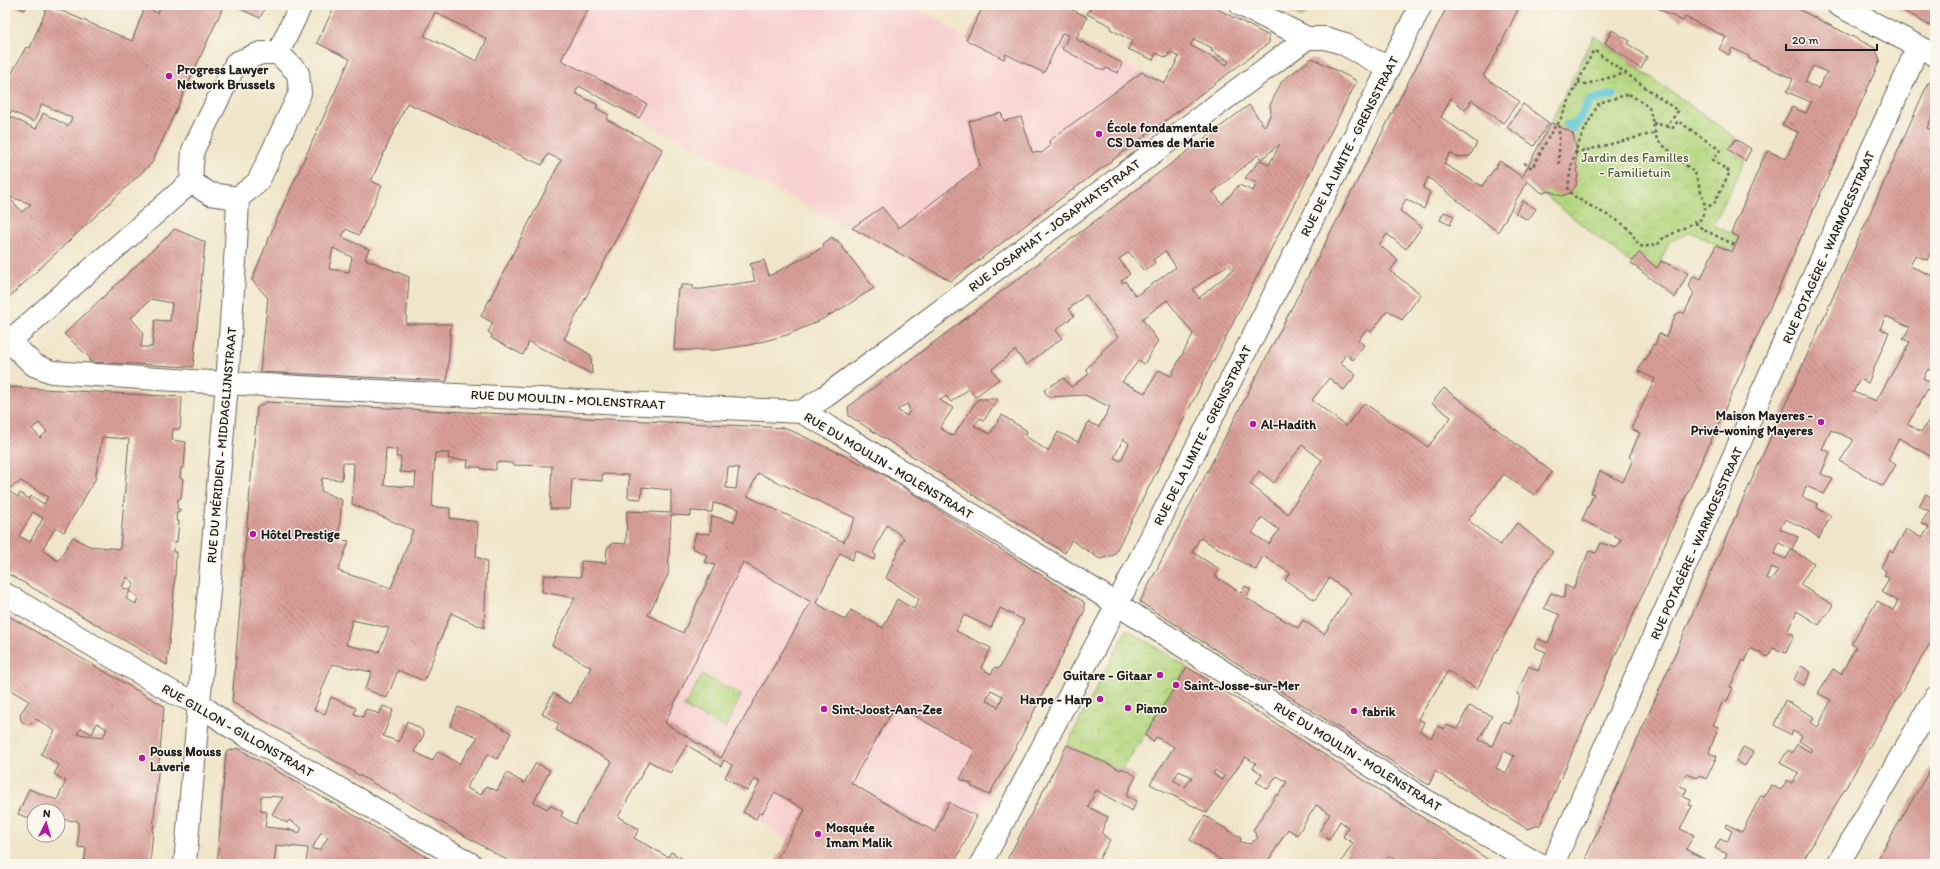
<svg xmlns="http://www.w3.org/2000/svg" width="1940" height="869" font-family="Itim,sans-serif">
  <defs>
    <pattern id="park-crowns" width="20" height="18" patternUnits="userSpaceOnUse"><rect width="20" height="18" fill="#b4d77f"/><path d="M2 6a3 3 0 1 1 6 0M12 15a3 3 0 1 1 6 0" fill="none" stroke="#9ab86d"/></pattern>
    <pattern id="building-back-hatch" width="6" height="6" patternUnits="userSpaceOnUse"><rect width="6" height="6" fill="#da9e98"/><path d="M-1 5l2 2M0 0l6 6M5-1l2 2" fill="none" stroke="#b0807b"/></pattern>
  </defs>
  <rect width="100%" height="100%" fill="#fbf7ec"/>
  <filter id="ink" filterUnits="userSpaceOnUse"><feTurbulence type="fractalNoise" baseFrequency=".025" numOctaves="2"/><feDisplacementMap in="SourceGraphic" scale="8" xChannelSelector="R" yChannelSelector="G"/><feConvolveMatrix kernelMatrix="1 2 1 2 8 2 1 2 1" color-interpolation-filters="sRGB"/></filter>
  <filter id="wash" filterUnits="userSpaceOnUse"><feTurbulence type="fractalNoise" baseFrequency=".012" numOctaves="4" result="noise"/><feDisplacementMap in="SourceGraphic" scale="16" xChannelSelector="R" yChannelSelector="G"/><feGaussianBlur stdDeviation="0.9" result="paint"/><feColorMatrix in="noise" values="0 0 0 0 0 0 0 0 0 0 0 0 0 0 0 0 0 1.4 0 .05"/><feComposite in="paint" operator="in"/></filter>
  <g filter="url(#wash)">
    <rect width="100%" height="100%" fill="#f0e5c9"/>
    <path fill="#f7d0cf" d="M421,5H909L940,20L966,40L1004,59L1027,15L1165,83L1084,181L951,281Z
      M722,549L929,670L1028,722L1015,749L989,795L954,864H893L789,839L743,812L760,782L665,723L674,652Z"/>
    <path fill="#b4d77f" stroke="#687a4e" d="M1279,5H1318L1302,17Z"/>
    <path fill="url(#park-crowns)" stroke="#687a4e" d="M1594,36L1751,149L1713,225L1739,237L1732,252L1690,232L1669,242L1661,261L1688,273L1675,298L1529,183L1543,155L1536,152Z
      M1127,629L1187,667L1135,750L1121,770L1067,745Z
      M702,675L741,695L725,728L684,707Z"/>
    <g fill="none" stroke-linecap="round" stroke-linejoin="round">
      <path stroke="#5ac5d3" stroke-width="9" d="M1567,125L1574,128L1590,100L1613,95"/>
    </g>
    <g id="blocks">
      <path fill="url(#building-back-hatch)" fill-rule="evenodd" d="M12,5H27L25,10Z
        M48,5L132,41L145,7L158,13L161,5H224L152,163L5,301V86L26,47L30,48ZM42,104L72,118L68,126L43,113L36,129L9,116L11,111L34,122ZM8,196L31,204L22,212Z
        M232,5H266L260,18Z
        M335,5H590L561,60L647,104L639,118L579,86L575,93L598,105L596,108L609,115L606,119L663,149L564,339L591,355L592,374L529,342L523,355L491,338L492,335L488,332L493,323L481,316L561,160L548,154L542,165L407,103L371,181L382,186L359,235L346,229L342,237L369,249L365,259L409,277L406,324H451L447,381L260,372L268,298L252,280L275,223L350,59L317,43ZM435,12L487,39L477,61L424,36ZM333,248L352,257L349,272L329,269Z
        M984,5L1015,7V5H1063L1087,17L1076,39L1122,63L1118,73L1106,68L1104,71L1062,49L1069,35L1062,33L1044,73L1006,54L1004,59L966,40Z
        M1092,5H1210L1269,36V43L951,281L852,228L882,207L899,228L980,166L969,121L1001,113L1004,121L1021,117L1032,152L1042,153L1050,146L1049,141L1142,72L1165,83L1179,57L1170,52L1167,58L1156,53L1153,60L1128,49L1132,41L1110,29L1111,26L1087,14ZM1194,39L1212,48L1211,51L1229,61L1227,65L1190,45Z
        M1448,5H1520L1496,54L1483,76L1519,101L1503,123L1472,100L1465,110L1451,98L1441,117L1477,143L1470,156L1457,157L1450,153L1444,164L1482,186L1500,161L1522,177L1551,123L1569,131L1573,134L1576,147V160L1578,174L1576,186L1570,193L1562,196L1549,191L1542,193L1527,181L1498,232L1428,177L1423,188L1430,192L1424,209L1406,199L1400,211L1422,227L1406,249L1387,234L1379,245L1398,260L1390,271L1421,294L1402,320L1388,310L1371,332L1367,329L1358,340L1364,345L1353,360L1346,354L1340,363L1356,375L1344,390L1329,378L1312,400L1346,426L1364,403L1428,447L1451,417L1432,403L1444,388L1552,472L1534,495L1504,474L1468,520L1500,545L1517,523L1553,552L1537,573L1477,689L1448,671L1418,719L1424,722L1420,731L1431,738L1438,726L1444,729L1446,725L1457,729L1469,706L1492,716L1479,740L1492,746L1503,721L1510,724L1520,696L1517,694L1529,666L1538,671L1546,652L1534,647L1538,639L1548,643L1560,615L1544,608L1551,593L1564,598L1565,585L1573,589L1589,551L1596,553L1601,543L1616,548L1621,539L1582,520L1594,494L1591,493L1600,471L1623,482L1633,459L1629,457L1640,433L1631,429L1655,379L1638,371L1644,359L1646,360L1653,344L1655,345L1659,333L1666,337L1676,314L1682,312L1684,314L1694,293L1689,286L1693,276L1701,279L1716,245L1732,252L1739,237L1731,233L1763,159L1768,151L1786,159L1798,132L1782,125L1792,107L1806,113L1811,102L1787,92L1793,79L1748,58L1749,56L1732,48L1729,55L1719,49L1726,37L1685,17L1683,21L1651,5H1790L1875,48L1880,60L1540,825L1527,829L1435,771L1429,785L1140,602ZM1813,66L1827,72L1818,89L1805,82ZM1302,445L1322,460L1288,514L1250,484L1259,471L1274,483ZM1262,517L1279,530L1269,544L1252,533ZM1200,538L1256,570L1263,556L1290,573L1285,580L1315,600L1329,578L1351,593L1324,634L1303,620L1298,628L1246,598L1251,589L1245,586L1241,593L1215,576L1219,569L1192,552ZM1504,751L1514,756L1506,773L1496,768Z
        M1891,5H1935V29L1915,17Z
        M1612,30L1630,41L1628,44L1647,57L1641,69L1605,43Z
        M1312,58L1357,81L1114,555L1100,559L1071,540L1065,553L849,416L848,407L1249,105L1265,127L1271,113L1270,105L1282,81ZM1280,144L1269,165L1260,160L1245,178L1257,183L1253,191L1239,185L1222,204L1213,192L1258,155L1261,159ZM1165,251L1176,267L1136,296L1125,281L1122,283L1121,281L1130,274L1119,259L1129,252L1144,271L1155,263L1153,260ZM1229,264L1233,270L1199,298L1193,289ZM1086,295L1118,337L1101,352L1102,353L1086,369L1089,374L1071,387L1064,378L1044,390L1048,397L1085,395L1110,407L1099,427L1088,422L1078,442L1058,432L1048,451L1025,436L1027,431L1002,415L990,434L974,426L980,418L984,420L998,399H978L953,436L940,428L953,408L940,400L946,396L951,402L969,389L975,397L999,379L992,369L1015,350L1026,365L1062,338L1056,330L1074,316L1069,309ZM1167,300L1193,334L1171,376L1159,370L1145,393L1122,382L1139,360L1144,364L1158,341L1142,319ZM907,404L910,411L907,416L897,410ZM1123,439L1129,443L1121,461L1114,458Z
        M1935,81V116L1933,115L1927,128L1934,131L1930,139L1935,141V220L1932,227L1935,229V245L1927,260L1915,255L1910,266L1935,277V373L1928,369L1923,378L1931,383L1908,424L1921,432L1929,420L1935,423V459L1899,438L1888,460L1896,465L1883,486L1840,461L1854,440L1831,430L1822,449L1830,452L1821,474L1833,479L1824,494L1806,486L1802,497L1818,504L1817,508L1831,516L1819,538L1805,528L1785,519L1780,529L1798,537L1792,549L1779,543L1774,554L1786,559L1791,550L1814,563L1800,585L1833,605L1819,625L1797,611L1787,632L1794,635L1786,653L1773,648L1768,657L1750,648L1745,662L1743,660L1730,687L1733,688L1727,701L1723,700L1713,725L1718,727L1709,753L1717,756L1706,779L1699,775L1697,778L1686,774L1680,786L1687,789L1683,797L1691,800L1689,805L1692,806L1680,829L1694,835L1686,849L1708,861L1706,864H1589L1586,857L1713,567L1928,83ZM1886,316L1910,327L1903,339L1910,342L1876,401L1853,392L1860,379L1868,383L1889,332L1880,329ZM1771,567L1778,570L1772,580L1766,578Z
        M1523,104L1549,123L1534,146L1507,127Z
        M1736,139L1751,149L1745,161L1728,149Z
        M1523,201L1536,209L1528,220L1515,213Z
        M1444,212L1454,216L1450,225L1440,220Z
        M175,229L205,242L193,367L90,362V358L64,334ZM151,299L172,303L170,321L155,320L152,347H141L143,332L131,318Z
        M832,237L834,240H837L874,288L846,306L817,322L787,335L749,345L716,350H674L678,289H681V285H693V289H702L755,281L750,264L764,260L769,276L824,247L823,244Z
        M1639,253L1657,268L1661,261L1688,273L1675,298L1631,263Z
        M7,387L182,397L180,429H173L172,440L186,442L184,468H181L180,478L183,479L181,499H178L177,509H180V512L177,511L176,521H179L177,542H174L173,552H176L175,579L167,665L5,572V389ZM39,423L47,432L40,438L32,429ZM102,437L129,439L120,549L89,546L73,537L58,561L42,550L56,527L64,532L95,480ZM21,481L48,497L44,504L31,496L29,499L20,493L18,497L7,490ZM33,512L43,518L30,542L19,536ZM127,577L134,583L130,591L138,597L136,604L126,599L130,591L122,587Z
        M266,402L786,428L879,472L1084,602L1085,610L1015,749L989,795L971,786L972,784L960,779L975,750L896,705L851,783L935,832L949,802L960,809V808L977,816L954,864H774L805,810L775,792L762,814L759,813L756,819L743,812L760,782L754,779L747,791L725,777L732,765L724,760L721,766L687,745L670,773L649,761L618,817L639,829L634,838L668,857L671,852L692,864H514L232,702L257,408ZM386,448L397,449L396,457H401L400,472L416,473L415,487L384,485ZM435,453H449L448,459L468,460L467,467H481V469L496,470V462L512,463V465L552,466L550,509H570L572,479L602,481V474L629,475L628,498L641,499L642,487L671,490V513L627,511L626,544L613,543L607,548L606,563L581,561V577L544,575L542,592L575,598L552,645L591,667L571,704L553,693L542,714L559,724L556,730L612,762L575,824L561,816L563,812L550,805L547,809L534,802L550,770L536,763L524,783L507,773L497,791L486,786L481,795L466,788L488,754L497,759L511,733L485,718L458,707L450,726L478,737L459,764L438,751L432,761L414,751L424,735L422,730L407,721L399,742L383,736L393,710L383,706L379,714L366,709L363,717L354,714L356,708L331,697L325,714L314,710L332,664L372,672L365,689L387,698L398,670L424,681L451,613L484,628L487,561L476,557L478,522L450,518V508L432,507ZM343,463H354L352,504L413,530L391,588L338,571L349,541L338,540L342,500L321,491L322,478L342,480ZM728,467L739,468L736,489L726,488ZM758,473L855,518L844,542L747,496ZM713,503L739,509L734,522L712,516L710,534L696,533L692,548L707,555L704,562L715,565L683,633L648,615L668,575L671,515L691,516V511L712,512ZM887,525L904,538L886,578L919,599L914,609L897,599L883,628L851,610L845,620L816,603L840,553L852,560L856,550L874,560L876,555L873,553ZM743,562L811,602L721,758L665,723ZM1000,608L1024,620L999,669L995,667L991,674L981,668L991,648L956,631L964,615L991,628ZM352,620L389,628L379,652L346,645ZM991,690L1003,696L998,707L986,700Z
        M1926,494L1935,500V635L1801,864H1721L1727,854L1715,848L1720,839L1727,842L1732,831L1725,827L1727,824L1742,832L1761,795L1764,797L1771,785L1781,790L1787,780L1792,783L1799,773L1780,763L1788,750L1792,753L1797,744L1810,752L1812,749L1799,741L1802,736L1793,731L1791,735L1774,725L1785,700L1814,717L1811,723L1818,727L1831,700L1818,693L1833,669L1841,674L1856,647L1851,644L1877,601L1893,610L1898,601L1882,592L1889,578L1884,576L1886,571L1881,567L1890,550L1893,552L1906,529L1922,538L1929,527L1921,523L1929,511L1919,506Z
        M5,614L164,706L150,864H84L86,848L78,847V821L58,819V811H34V820L18,814L29,789L57,800L66,781L54,774L59,765L41,754L55,731L36,719L31,724L23,723L21,720L20,714L29,701L5,687ZM97,723L107,729L103,737L77,734L81,728L92,734Z
        M1801,666L1811,672L1804,685L1794,680Z
        M1187,667L1453,837L1495,864H1402L1389,856L1384,864H1340L1353,843L1343,837L1348,827L1340,821L1329,840L1318,833L1330,814L1316,805L1297,835L1288,829L1266,864H1227L1190,840L1205,816L1241,838L1240,842L1250,844L1258,838L1253,830L1276,795L1278,796L1287,782L1277,776L1268,789L1256,782L1262,774L1253,768L1256,763L1245,757L1207,813L1150,784L1174,747L1156,737L1153,742L1145,735ZM1215,770L1224,776L1222,780L1213,774ZM1179,771L1192,777L1185,787L1173,780Z
        M1067,745L1121,770L1122,768L1136,776L1126,796L1137,801L1132,811L1096,790L1088,807L1108,817L1101,833L1110,840L1099,859L1107,864H1086L1083,862L1082,864H1005Z
        M1743,747L1753,752L1745,766L1736,761Z
        M238,748L254,758L439,864H306L308,848L276,845L274,864H217L226,752ZM261,796L283,797L272,814L287,823L289,820L302,828L299,833L293,830L265,827L267,812L261,811ZM321,832L328,837L320,850L312,849Z
        M1935,761V864H1875L1891,836Z"/>
    </g>
  </g>
  <g filter="url(#ink)">
    <use href="#blocks" fill-opacity="0" stroke="#666259" stroke-width="1"/>
    <g fill="none" stroke-linecap="round" stroke-linejoin="round">
      <g stroke="#666259" stroke-width="24">
        <path id="minor" d="M1241,5L1307,38H1325L1342,43L1388,68
          M1838,5L1935,55
          M9,341L34,365L52,372C302,390 551,398 801,412L831,428L1093,589L1425,800L1538,864
          M801,412L826,396L1307,38
          M5,594L174,693L198,703L228,725L471,864
          M981,864L1106,626L1421,5
          M1553,864L1805,295L1908,71L1917,46
          M1838,864L1935,698"/>
      </g>
      <g stroke="#666259" stroke-width="24">
        <path id="tertiary" d="M278,53L301,5
          M238,198L210,194L191,182L193,150L236,63L261,53H278
          M5,345L191,182
          M185,864L227,384L236,245L238,198L258,182L300,93L298,73L278,53"/>
      </g>
      <path stroke="#666259" stroke-width="2.5" stroke-dasharray="3 3" stroke-linecap="butt" d="M1578,82L1586,84L1626,73
        M1629,94L1649,107L1657,140L1695,173L1704,202L1705,209L1701,219L1662,239L1658,244L1643,247L1639,245C1635,238 1630,230 1624,225C1612,216 1573,199 1568,190C1571,153 1582,134 1599,103Z
        M1667,126L1672,129L1678,121L1720,150L1713,160L1730,172L1714,203L1705,209
        M1575,153L1655,133
        M1524,163L1532,168L1553,129L1559,122L1593,51H1595L1678,111L1667,126L1653,123
        M1559,164V123
        M1695,223L1704,230L1735,245"/>
      <use href="#minor" stroke="#fff" stroke-width="22"/>
      <use href="#tertiary" stroke="#fff" stroke-width="22"/>
    </g>
  </g>
  <g fill="#b5179e" stroke="#fbf7ec" stroke-width="1.5">
    <circle cx="169" cy="76" r="4"/>
    <circle cx="1099" cy="134" r="4"/>
    <circle cx="1821" cy="422" r="4"/>
    <circle cx="1253" cy="424" r="4"/>
    <circle cx="253" cy="534" r="4"/>
    <circle cx="1160" cy="675" r="4"/>
    <circle cx="1176" cy="685" r="4"/>
    <circle cx="1100" cy="699" r="4"/>
    <circle cx="1128" cy="708" r="4"/>
    <circle cx="824" cy="709" r="4"/>
    <circle cx="1354" cy="711" r="4"/>
    <circle cx="142" cy="758" r="4"/>
    <circle cx="818" cy="834" r="4"/>
  </g>
  <g text-anchor="middle" stroke-width="3" stroke-linejoin="round" paint-order="stroke">
    <g font-size="13" font-weight="bold" fill="#1c1c1c" stroke="#fbf7ec" text-anchor="start">
      <text x="177" y="74">Progress Lawyer<tspan x="177" dy="15">Network Brussels</tspan></text>
      <text x="1107" y="132">École fondamentale<tspan x="1107" dy="15">CS Dames de Marie</tspan></text>
      <text x="1813" y="420" text-anchor="end">Maison Mayeres -<tspan x="1813" dy="15">Privé-woning Mayeres</tspan></text>
      <text x="1261" y="429">Al-Hadith</text>
      <text x="261" y="539">Hôtel Prestige</text>
      <text x="1152" y="680" text-anchor="end">Guitare - Gitaar</text>
      <text x="1184" y="690">Saint-Josse-sur-Mer</text>
      <text x="1092" y="704" text-anchor="end">Harpe - Harp</text>
      <text x="1136" y="713">Piano</text>
      <text x="832" y="714">Sint-Joost-Aan-Zee</text>
      <text x="1362" y="716">fabrik</text>
      <text x="150" y="756">Pouss Mouss<tspan x="150" dy="15">Laverie</tspan></text>
      <text x="826" y="832">Mosquée<tspan x="826" dy="15">Imam Malik</tspan></text>
    </g>
    <g font-size="13" fill="#1c1c1c" stroke="#fbf7ec">
      <text transform="translate(1349 146) rotate(-63)" y="5">RUE DE LA LIMITE - GRENSSTRAAT</text>
      <text transform="translate(1054 225) rotate(-37)" y="5">RUE JOSAPHAT - JOSAPHATSTRAAT</text>
      <text transform="translate(1828 247) rotate(-66)" y="5">RUE POTAGÈRE - WARMOESSTRAAT</text>
      <text transform="translate(568 399) rotate(3)" y="5">RUE DU MOULIN - MOLENSTRAAT</text>
      <text transform="translate(1202 435) rotate(-63)" y="5">RUE DE LA LIMITE - GRENSSTRAAT</text>
      <text transform="translate(221 445) rotate(-85)" y="5">RUE DU MÉRIDIEN - MIDDAGLIJNSTRAAT</text>
      <text transform="translate(889 465) rotate(31)" y="5">RUE DU MOULIN - MOLENSTRAAT</text>
      <text transform="translate(1696 543) rotate(-66)" y="5">RUE POTAGÈRE - WARMOESSTRAAT</text>
      <text transform="translate(238 730) rotate(30)" y="5">RUE GILLON - GILLONSTRAAT</text>
      <text transform="translate(1358 756) rotate(32)" y="5">RUE DU MOULIN - MOLENSTRAAT</text>
    </g>
    <g font-size="13" fill="#515d3f" stroke="#fbf7ec">
      <text x="1635" y="162">Jardin des Familles<tspan x="1635" dy="15">- Familietuin</tspan></text>
    </g>
  </g>
  <rect width="1940" height="869" fill="none" stroke="#fbf7ec" stroke-width="20"/>
  <g transform="translate(46 823) rotate(5)"><circle r="19" fill="#fbf7ec" stroke="#a29f99"/>
  <path d="M0-3L7 15L0 10L-7 15Z" fill="#b5179e"/>
  <text y="-6" font-size="11" font-weight="bold" text-anchor="middle" fill="#1c1c1c">N</text>
  </g>
  <path d="M1786 44v6h91v-6" fill="none" stroke="#1c1c1c" stroke-width="2"/>
  <text x="1792" y="44" font-size="12" fill="#1c1c1c" stroke="#fbf7ec" stroke-width="3" paint-order="stroke">20 m</text>
</svg>
